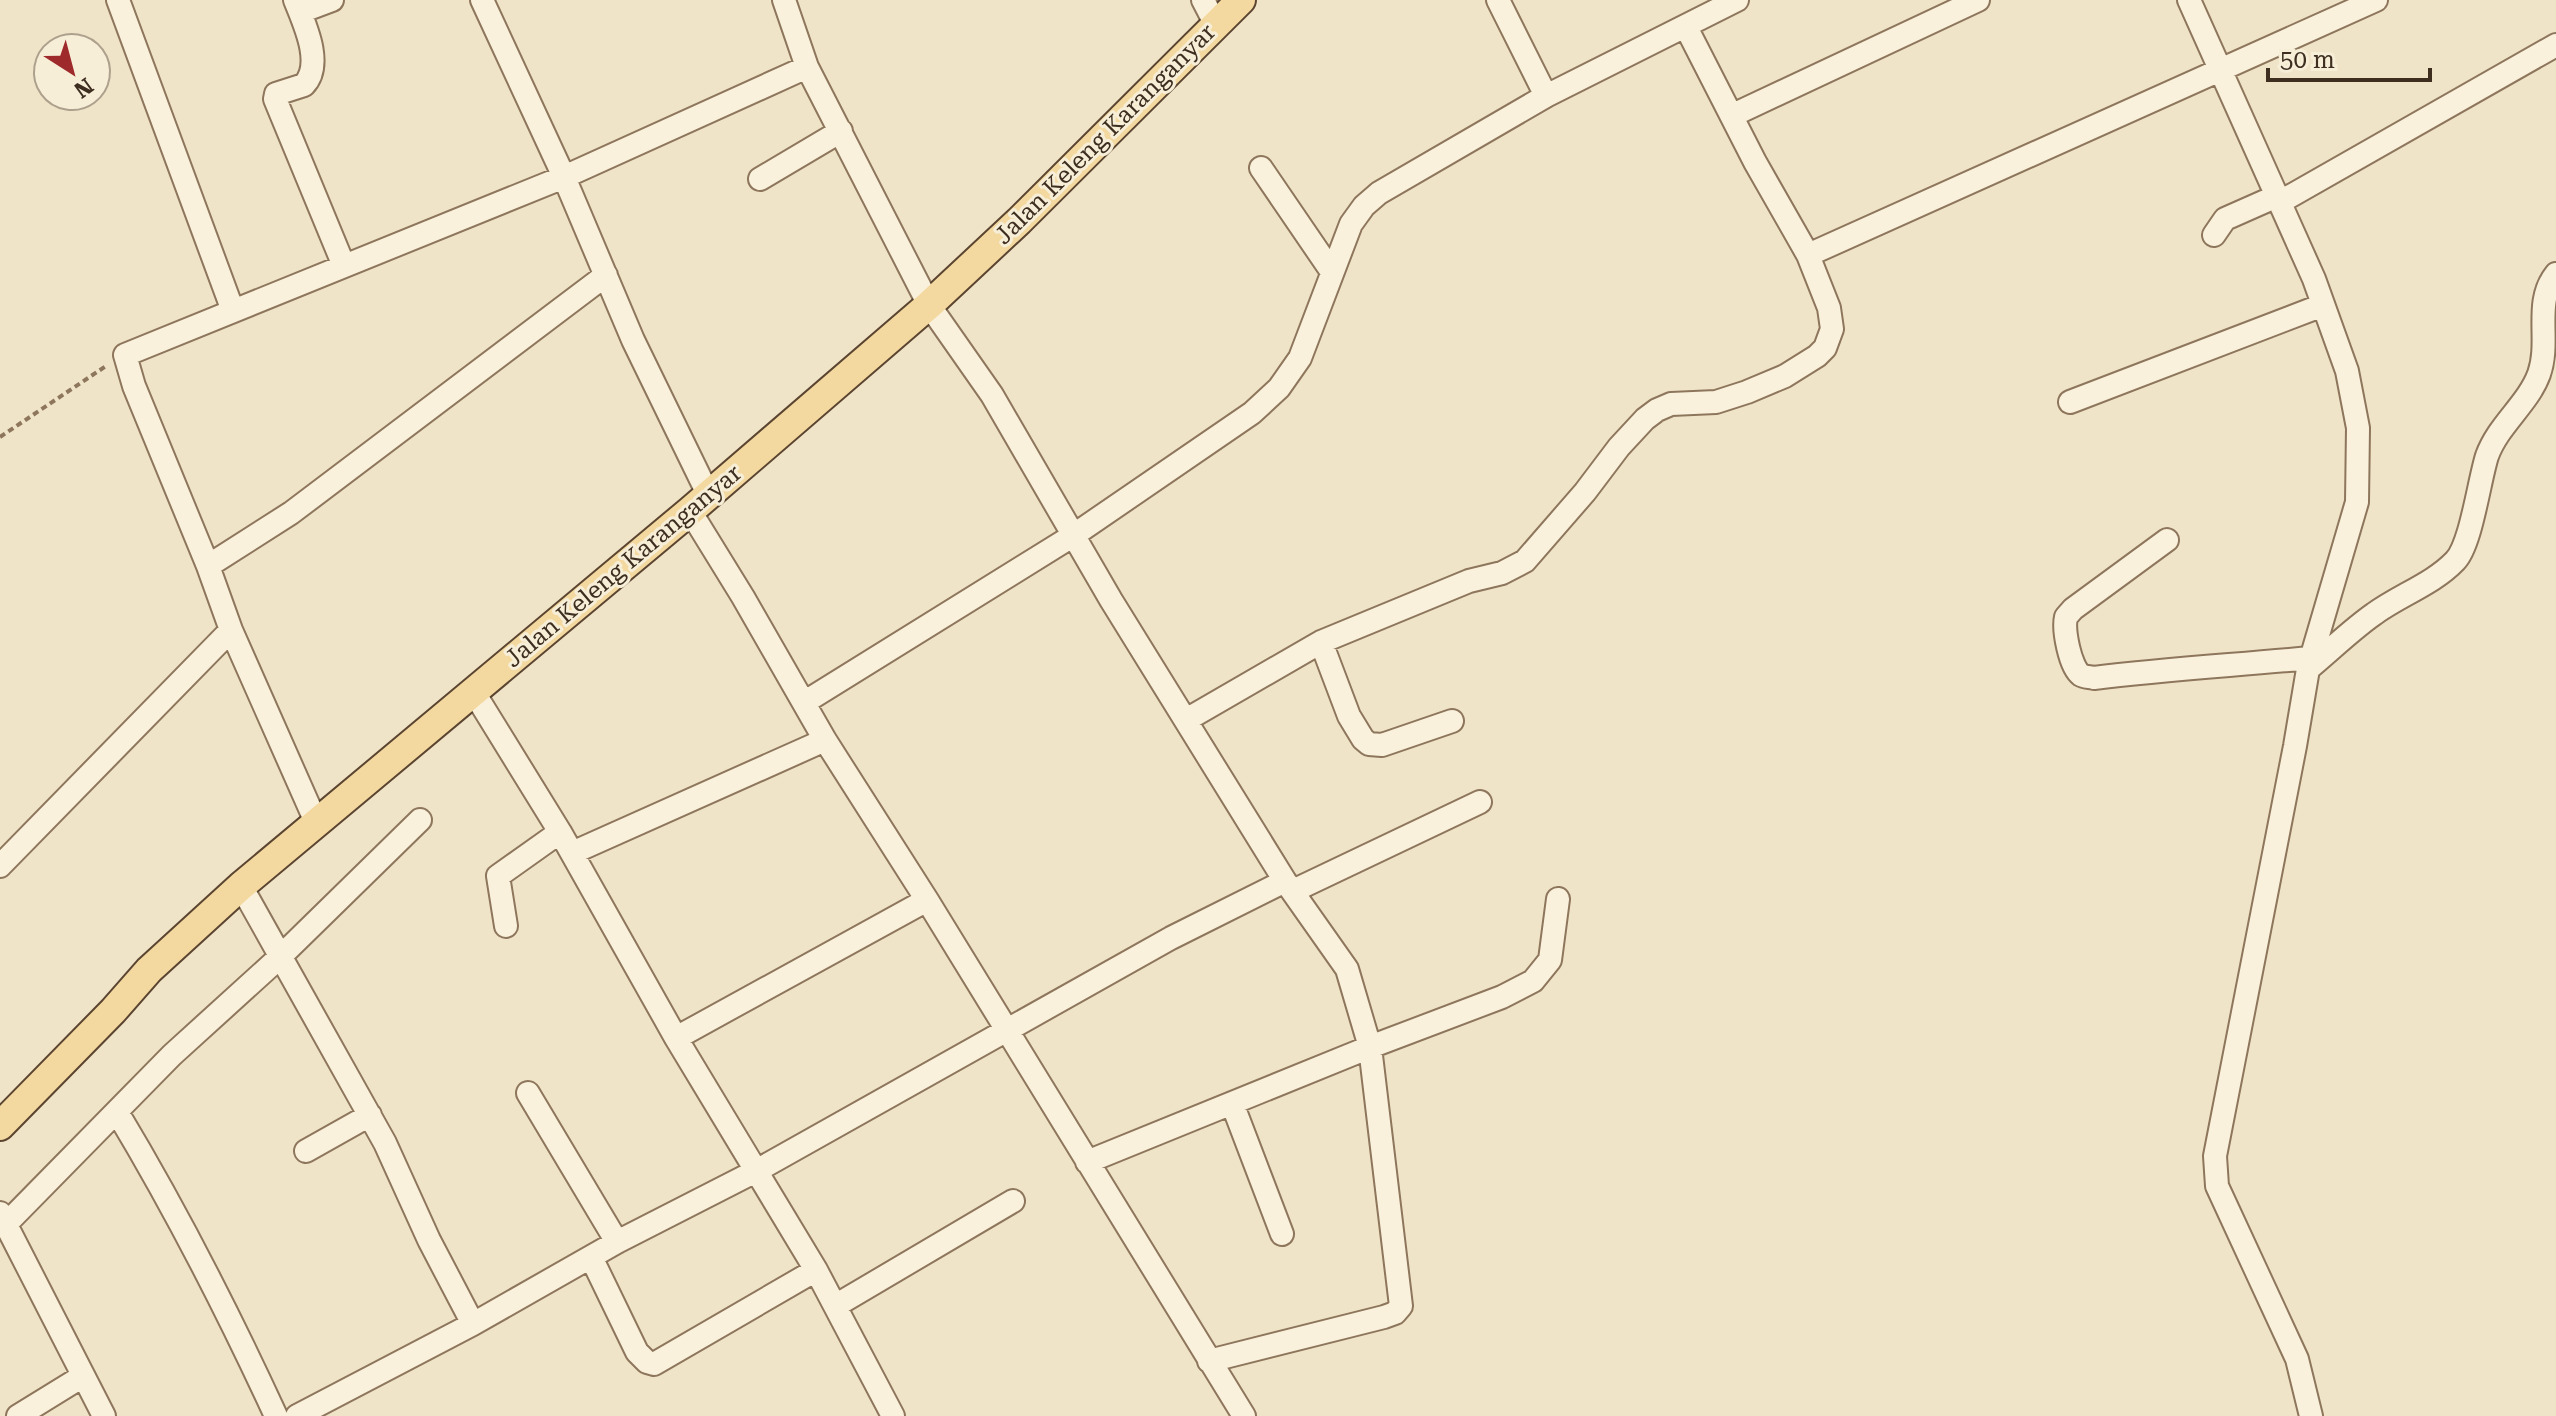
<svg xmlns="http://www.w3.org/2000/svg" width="2556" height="1416" font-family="'Roboto Serif',serif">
  <rect width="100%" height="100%" fill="#f0e4c8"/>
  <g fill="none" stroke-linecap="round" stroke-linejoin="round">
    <g stroke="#8d765c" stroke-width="26">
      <path id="minor" d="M118,0L233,311
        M295,0C304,23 324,64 304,85L276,94L275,99L344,266
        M482,0L564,177L633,340L708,494
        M784,0L807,67L929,305L992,395L1111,600L1285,881L1347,969L1370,1047L1401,1306L1395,1313L1384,1317L1209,1361
        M1203,0L1216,25
        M1498,0L1546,96
        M2189,0L2314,279L2347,371L2358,428L2357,502L2308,669L2295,746L2215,1156L2217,1186L2297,1359L2311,1416
        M300,12L332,0
        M1733,115L1978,0
        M1261,168L1332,272
        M760,179L841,131
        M2280,202L2556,45
        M2214,235L2225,219L2277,196
        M1808,255L2376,0
        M2070,402L2323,305
        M690,511L743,597L825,740L927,900L1244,1416
        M2167,540L2073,609L2066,617C2063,630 2070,667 2081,675C2084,677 2091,677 2094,678C2166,669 2238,665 2310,658
        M208,566L291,513L606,275
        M1321,642L1349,716L1363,739L1369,744L1382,745L1452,721
        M2308,669C2330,651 2351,630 2374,614C2400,595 2433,584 2455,561C2471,545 2479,481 2487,456C2498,425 2528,404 2539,374C2551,340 2533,303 2556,274
        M473,691L560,832L676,1038L816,1270L893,1416
        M805,702L1074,535L1252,413L1279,388L1300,358L1351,224L1364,206L1379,193L1546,96L1737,0
        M1186,720L1321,642L1469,581L1502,573L1525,561L1585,492L1619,447L1645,419L1657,410L1671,404L1716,402L1747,392L1785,376L1817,356L1825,348L1832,329L1829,308L1808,255L1755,162L1686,27
        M316,822L231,630L208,566L134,386L125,355L564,177L807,67
        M572,853L825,740
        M0,866L231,630
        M241,886L385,1143L429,1240L473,1324
        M1293,891L1480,802
        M506,926L498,876L560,832
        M676,1038L927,900
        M528,1093L617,1242
        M1232,1103L1282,1234
        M117,1112C176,1210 228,1312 276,1416
        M306,1151L370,1115
        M1087,1162L1370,1047L1502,997L1533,981L1550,960L1558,899
        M0,1213L104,1416
        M6,1224L172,1055L281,956L420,820
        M591,1257L637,1352L647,1362L654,1364L816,1270
        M835,1306L1013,1201
        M18,1416L83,1376
        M297,1416L473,1324L617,1242L756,1171L1171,938L1285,881"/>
    </g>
    <g stroke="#5b4430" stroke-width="32">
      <path id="major" d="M0,1126L113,1011L149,970L241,886L690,511L929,305L1019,221L1241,0"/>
    </g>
    <path stroke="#8d765c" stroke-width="4" stroke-dasharray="6 4" stroke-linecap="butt" d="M0,437L106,366"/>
    <use href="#minor" stroke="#faf1dc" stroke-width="22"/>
    <use href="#major" stroke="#f3d9a0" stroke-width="28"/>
  </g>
  <g text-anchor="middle" stroke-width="6" stroke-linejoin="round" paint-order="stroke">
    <g font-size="24" fill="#3d2e20" stroke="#f7eed8">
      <text transform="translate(1105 134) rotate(-45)" y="8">Jalan Keleng Karanganyar</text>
      <text transform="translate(623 566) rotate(-40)" y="8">Jalan Keleng Karanganyar</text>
    </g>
  </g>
  <g transform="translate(72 72) rotate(144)"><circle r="38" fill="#f7eed8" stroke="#ada18e" stroke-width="2"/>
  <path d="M0-6L14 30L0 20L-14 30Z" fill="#9e2a2b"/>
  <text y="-12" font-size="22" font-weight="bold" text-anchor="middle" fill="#3d2e20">N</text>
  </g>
  <path d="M2268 68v12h162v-12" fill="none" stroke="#3d2e20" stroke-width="4"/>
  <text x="2280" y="68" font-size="24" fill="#3d2e20" stroke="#f7eed8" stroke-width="6" paint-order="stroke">50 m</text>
</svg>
